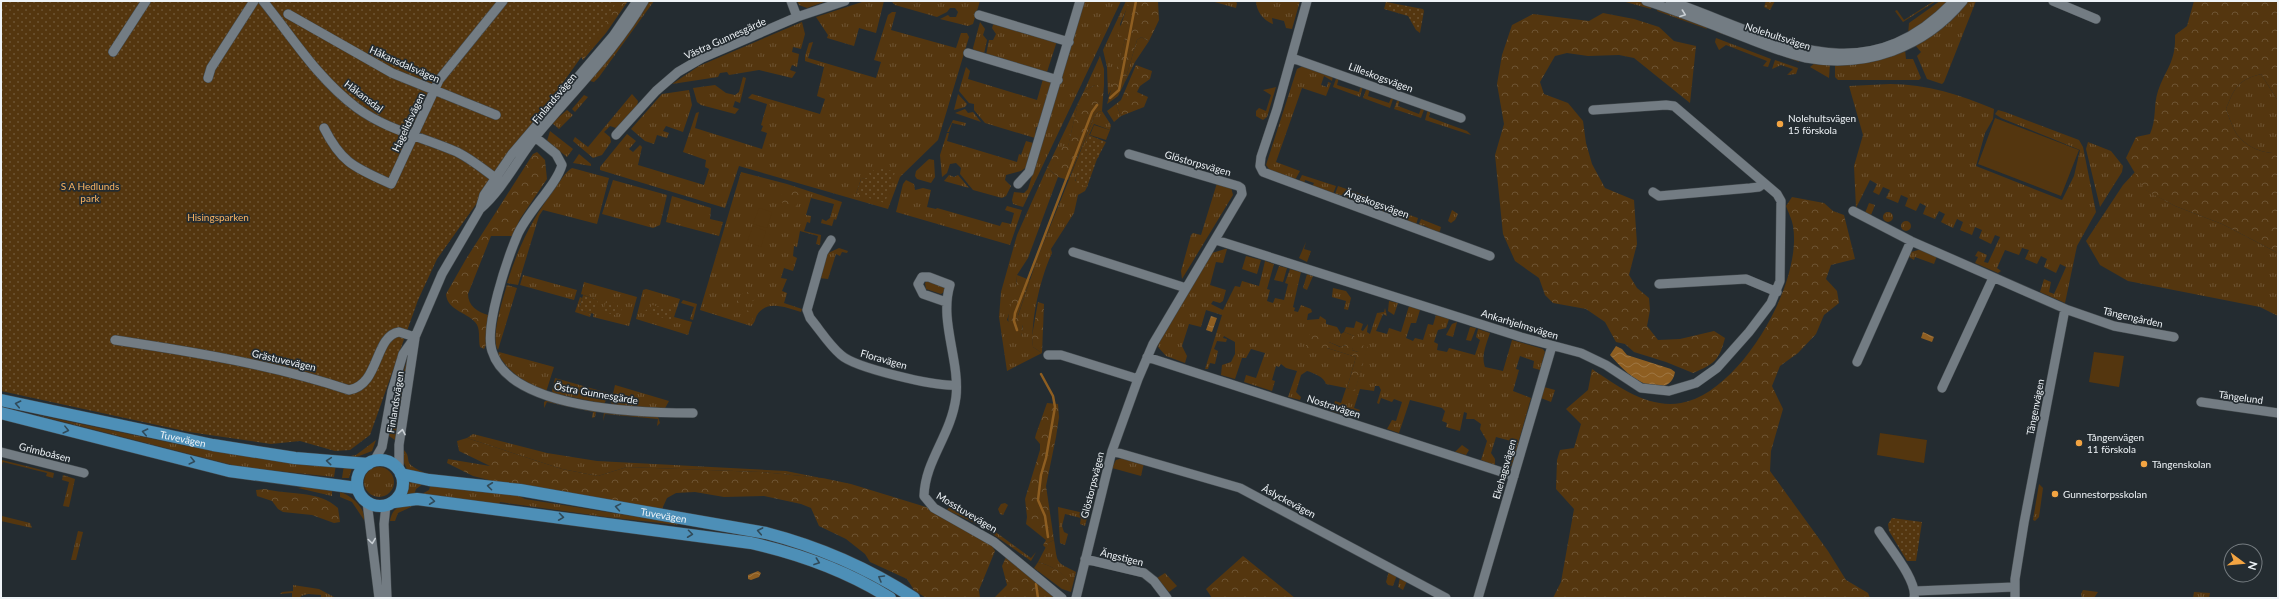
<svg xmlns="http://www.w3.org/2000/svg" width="2279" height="599" font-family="Lato,sans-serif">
  <defs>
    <pattern id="grass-tufts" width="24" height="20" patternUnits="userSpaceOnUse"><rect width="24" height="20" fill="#54360f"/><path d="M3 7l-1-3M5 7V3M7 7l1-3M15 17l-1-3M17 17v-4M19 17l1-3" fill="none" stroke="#6d5433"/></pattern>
    <pattern id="forest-crowns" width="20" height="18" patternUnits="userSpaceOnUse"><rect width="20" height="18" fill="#54360f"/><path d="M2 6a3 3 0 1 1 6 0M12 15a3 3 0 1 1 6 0" fill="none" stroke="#6d5433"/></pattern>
    <pattern id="park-dots" width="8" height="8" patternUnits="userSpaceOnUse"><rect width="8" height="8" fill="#54360f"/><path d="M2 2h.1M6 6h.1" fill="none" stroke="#6d5433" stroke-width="1.8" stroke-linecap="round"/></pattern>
    <pattern id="water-waves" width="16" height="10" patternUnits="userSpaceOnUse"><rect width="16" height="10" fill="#8e5e21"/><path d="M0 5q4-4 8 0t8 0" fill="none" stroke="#9e7642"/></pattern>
  </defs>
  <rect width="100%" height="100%" fill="#242c31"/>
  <path fill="url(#grass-tufts)" fill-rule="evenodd" d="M648,1H654L599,77L594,82L590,81L626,36Z
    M797,1H824V2L807,8L799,5Z
    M865,1H884L876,33L859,28L854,46L827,38L828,35L816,17Z
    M891,1H980L973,24L968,26L940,19L948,15L950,17H956L958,12L955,8H950L947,12L937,17L895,5Z
    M1082,1H1121L1023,207L1013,204L1012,200L1014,192L1024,193L1028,189L1073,40Z
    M1126,1H1130L1120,24L1125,39L1113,87L1108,95L1107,67L1103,50Z
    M1211,1H1235L1237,3L1236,8Z
    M1256,1H1300L1292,29L1286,28L1284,21L1272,18L1273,24C1264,21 1256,11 1256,1Z
    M1622,1H1636L1652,5L1651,9Z
    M1934,1H1936L1903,22L1895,11L1897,10L1904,20Z
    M1940,1H1951L1908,35L1909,23Z
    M1967,1H1976L1944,82L1942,84L1927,79L1917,56L1921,52L1915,45Z
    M1658,8L1705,25L1707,29L1657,11Z
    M892,12H896L891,30L956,48L961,33H967L969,37L938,140L900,177L888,209L739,166L725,208L600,170V167L627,134L636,141L629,149L633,152L640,145L642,147L638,165L704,185L709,169L705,167L706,160L683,152L696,113L699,112L695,128L762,149L767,133L761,131L763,126L761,125L767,104L748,98L752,94L820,114L825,99L817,96L824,67L805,61V56L809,43L813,42L808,58L876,78L881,62L874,60L888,15ZM878,172L856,194L861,179L872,178Z
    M802,22L805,34L801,49L793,47L792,52L799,54L797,67L792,65L790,70L796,72L792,78L759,70L729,75L727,72L720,73L718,77L672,84L699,66Z
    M980,22L985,29L983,35L987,40L984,54L974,51L973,48Z
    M994,22L1057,41L1047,72L986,55L989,40H993L996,34L992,28Z
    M1719,30L1799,61V62L1717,32Z
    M1141,37L1149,41L1135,62L1124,84L1137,40Z
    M1716,38L1771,59L1768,67L1763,66L1767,61L1726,45L1719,50L1715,42Z
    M1905,50L1906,59H1913L1921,78L1919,80H1838L1835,77V64Z
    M1100,56L1104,69V85H1095L1084,91Z
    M1775,60L1798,68L1796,74L1787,75L1793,69L1781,65L1772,69Z
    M1815,63L1830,64L1829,78L1810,67Z
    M1305,65L1333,76L1332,81L1324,76L1321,85L1327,87L1328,82L1331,83L1326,96L1302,88L1276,162L1300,171L1295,180L1272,173L1266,165L1297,69Z
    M966,67L970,71L968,79L1037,100L1043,79L1055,81L1038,128L1036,127L1035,138L985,123L974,110V104L969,103L959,91Z
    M2261,74L2278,101V153C2263,154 2244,146 2236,133C2232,126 2229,117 2226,109C2235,87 2238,80 2261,74Z
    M1337,76L1339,77L1337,85L1359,92L1361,85L1363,86L1360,97L1333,87Z
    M743,77L746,78L740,103L735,101L733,107L739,109L735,114L701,105L697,102L693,88L715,85L726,93L735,95L739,92Z
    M1890,84C1927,84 1961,95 1994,109L1993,119L1985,133L1976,166L2062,200L2074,176L2080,150L2001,118L1995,114L1998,110L2005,112L2079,140L2083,147L2096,212L2077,246L2065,303L2040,292L2044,279L2051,282L2049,292L2054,294L2066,267L2060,264L2056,273L2044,267L2047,259L2041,256L2037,264L2025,259L2029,250L2022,248L2019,255L2005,250L1997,268L2001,271L1998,273L1975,263L1978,257L1975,256L1978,251L1987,255L1984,262L1988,263L2000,237L1995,235L1991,244L1979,238L1982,230L1975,227L1972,235L1960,230L1963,222L1957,219L1953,228L1941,222L1945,214L1939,211L1935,219L1923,214L1926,206L1920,203L1916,211L1905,206L1908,198L1901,195L1898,203L1886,198L1890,190L1883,187L1879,195L1873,192L1877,184L1870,180L1856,208L1854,166L1863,135L1849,86Z
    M1276,87L1267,117L1263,120L1256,116V111L1259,108L1266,111L1271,95L1263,90Z
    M1367,87L1370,88L1368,96L1389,103L1392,96H1394L1390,108L1363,98Z
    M689,90L692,105L683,132L666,126L663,131L669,133L667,138L657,135L654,144L645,141L631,129L662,94Z
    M632,94L638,101L637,106L616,128L610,126L604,132L610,137L611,142L602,155L593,158L573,141L575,137L588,147Z
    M958,94L967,104L965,107L954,110Z
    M584,95L588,97L575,112L572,109Z
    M1398,98L1400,99L1398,106L1419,114L1422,106L1425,107L1421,118L1394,109Z
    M1078,103L1068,147H1057Z
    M1116,104L1121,116L1114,122L1107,111Z
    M965,109L968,113L973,112L981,122L955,113Z
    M1428,109H1431L1429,117L1467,131L1471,135L1425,120Z
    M567,110L573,115L559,129L552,123Z
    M1102,111L1111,125L1110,130L1094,124L1086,142L1091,149L1099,155L1098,158L1084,154L1075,181L1088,185L1085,191L1078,195L1074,213L1051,249L1052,253C1041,276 1030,321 1033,347L1042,353L1007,371L999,317L1001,292L1017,235L1047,168L1058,177L1028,258L1017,275L1016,291L1007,320L1021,336L1023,327L1018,316L1037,259L1095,115L1098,112Z
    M953,120L966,123L965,126L952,123L949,132H947Z
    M550,131L573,149L567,157L547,141Z
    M947,133H949L947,141L1017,162L1019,154L1021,155L1026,141L1037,144L1028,166L1021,171L1006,175L1005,180L1011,186L1006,196L1002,198L973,190L960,174L961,168L956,163L950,164L947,173L942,177L940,155Z
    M2088,142L2111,151L2123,166L2122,172L2100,207L2086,149Z
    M579,154L591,164V166L573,163Z
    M929,159L934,160L935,177L931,183L917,179L915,176L916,171Z
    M572,168L609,178L597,224L543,210L539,216L518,285L507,283C518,247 533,217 556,187C561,180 565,172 572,168Z
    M741,172L787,184L842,202L836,220L834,219L832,226L821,223L822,219L826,221L830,218L834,204L811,198L806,215L811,216L810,223L807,222L804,231L821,235L820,245L816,244L818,236L800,231L797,247L794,246L793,256L797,258L793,271L784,268L781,278L787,279L782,291L787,293L784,303L802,309L801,312C787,308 767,299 757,315C755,319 755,323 751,326L700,310Z
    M2135,172L2146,190L2175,206L2222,224L2278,253V316L2260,307L2128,281L2100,265L2086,241L2123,185Z
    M949,175L954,177L958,175L969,188L944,181Z
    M1302,175L1336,186L1333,194L1312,187L1314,183L1305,180L1304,184L1299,181Z
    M613,180L667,195L660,225L653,228L602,214Z
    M906,180L914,184L915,190L923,188L931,190L927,207L936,209L937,208L1000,226L1002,222L1011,224L1014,213L1005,210L1007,206L1022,210L1010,245L896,212L903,184Z
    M1217,183L1231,187L1233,195L1182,279L1181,271L1191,235L1193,233L1201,235Z
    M1338,186L1369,197L1366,207L1346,199L1347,196L1335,194Z
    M672,196L711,208L710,219L723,222L719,236L666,222Z
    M1869,203L1875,205L1871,215L1865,213Z
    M1384,206L1418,218L1416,225L1394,217V214L1382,212Z
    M1452,210L1458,214L1455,220L1451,223L1448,221Z
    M1883 217a5 5 0 1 1 10 0a5 5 0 1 1-10 0Z
    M1421,219L1441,227L1440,231L1438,233L1423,225L1422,227L1418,226Z
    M1901 226a5 5 0 1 1 10 0a5 5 0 1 1-10 0Z
    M1306,242L1304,249L1311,251L1307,262L1299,258Z
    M839,248L848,251L847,253L842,252L840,256L836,254L828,279L819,278L826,254Z
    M1225,249H1227L1223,263L1216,262L1210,285L1226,290L1223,301L1220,303L1213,301L1211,304L1223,310L1235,286L1240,287L1242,281L1259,286L1265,261L1274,264L1267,289L1270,290L1267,301L1273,303L1275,298L1284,300L1288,284L1285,283L1290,269L1301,272L1293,307L1295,308L1294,311L1298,312L1301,305L1311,309L1312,312L1308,314L1307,320L1319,319L1320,316L1326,320V324L1337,327L1341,334L1340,338L1347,344L1341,347L1329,342L1306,348H1327L1356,357L1347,388L1355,390L1367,348L1358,352L1352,350L1354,336L1344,332L1346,327L1354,328L1356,321L1363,324L1361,330L1363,331L1368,324L1367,332L1370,334L1377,313L1384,312L1385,308L1387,316L1383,314L1376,331L1387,334L1389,328L1401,332L1409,306L1420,310L1416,323H1411L1406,338L1413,341L1415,338L1423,340L1428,324L1433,325L1436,315L1449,319L1446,328L1438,330L1434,342L1438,344L1437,350L1447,352L1449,348L1475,355L1480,340L1476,337L1478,329L1490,333C1486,345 1481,356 1485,367L1503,371L1512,340L1543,349L1545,352L1540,370L1533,368L1534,361L1520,356L1516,369L1519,370L1513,391L1531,398L1512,465L1507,468L1509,459L1506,458L1511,441L1496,437L1491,453L1495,459V466L1481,460L1487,441L1480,429L1481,424L1474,419H1466L1467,413L1464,412L1460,431L1446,427L1447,423L1442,421L1445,411L1442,408L1410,400L1399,433L1387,429L1392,420L1396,421L1402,402L1394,399L1392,402L1381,398L1379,404L1377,403L1381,390L1379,386H1375L1374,391L1360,389L1354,408L1360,410L1357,419L1331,411L1335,401L1341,403L1346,388L1326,384C1324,377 1314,373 1307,371L1301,375L1296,392L1301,397L1300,400L1288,397L1297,371L1286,368L1281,364L1279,367L1276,366L1272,380L1275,381L1272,391L1244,382L1246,375L1256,378L1265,353L1251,349L1246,358H1242L1235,379L1221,375L1222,365L1231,362L1235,354V342L1224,336L1223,338L1227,339L1226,342L1217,341L1214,349L1218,351L1215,364L1210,363L1208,369H1205L1222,315L1206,310L1201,327L1189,324L1182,346L1187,356L1185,363L1166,356L1158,347L1159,343L1212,253Z
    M1922,249L1937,256L1934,264L1915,257L1914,260L1909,257L1911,252Z
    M1246,256L1261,260L1257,274L1242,269Z
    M1279,266L1287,268L1283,282L1274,280Z
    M1307,274L1313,276L1307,290L1303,288Z
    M523,275L577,290L574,300L520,285Z
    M927,281L945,287L944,292L941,294L926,289L925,283Z
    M584,282L637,297L629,326L593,317L597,300L581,294Z
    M507,285L517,288L498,350C490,339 503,298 507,285Z
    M1333,288L1346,291L1351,298L1348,310L1344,309L1346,301L1332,297Z
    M646,289L680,299L674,317L692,322L688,335L636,319L643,290Z
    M580,297L582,298L579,310L591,313L590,317L575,312Z
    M683,300L697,304L693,320L690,319L694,307L681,303Z
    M1389,301L1398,303L1394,315L1388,311Z
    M1457,322L1453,337L1446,335L1452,324Z
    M1470,327L1476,328L1471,341L1466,340Z
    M499,352L554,367L547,389L546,391C524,382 510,374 498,354Z
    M409,353L395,440L389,436L395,400Z
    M555,378L608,393L609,395L604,404L553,393L552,391Z
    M615,385L669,401L664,410L613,405L611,402Z
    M1544,387L1555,390L1551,402L1541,398Z
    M547,400L596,411L595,417L592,418L593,412L547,402L544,408V402Z
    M604,412L658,417L660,423L657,426L658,419L605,414L603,421Z
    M33,414L191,447L313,466L336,464L334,477L240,467Z
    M473,434L547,453L597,461L786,471L851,484L822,478L761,472L627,467L598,476L562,469L467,438Z
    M376,440L372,451L354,458L345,457L356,455Z
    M1462,445L1469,450L1466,455L1455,452Z
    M403,449C414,460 400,462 423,472L425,476L408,471L402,459Z
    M1126,457L1144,463L1141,476L1112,468L1116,460Z
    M2,460L54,473L53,478L46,476L47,473L3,462L1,467Z
    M344,465H353L349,478H342Z
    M364 482a15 15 0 1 1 30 0a15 15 0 1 1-30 0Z
    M63,475L75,479L69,507L63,506L69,482L62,480Z
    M410,481L423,484L416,489L414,495L407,494Z
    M431,483L509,491L525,499L676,523L678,525L606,517L500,502L499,504L420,495L429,490Z
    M2039,484L2043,488L2039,517L2035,521L2033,520Z
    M304,487L332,490V496L298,488Z
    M340,492C351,495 366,508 364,520L352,502L340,497Z
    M413,503L411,507L398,513L395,521H390C392,507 401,506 413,503Z
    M1005,503L1008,505L1003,515L1000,514L998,509L1001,504Z
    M951,505L953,506L984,521L981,526L947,510Z
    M1058,507L1088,514L1085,526L1080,524L1081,518L1065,514L1062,526L1064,532L1068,534L1065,545L1060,543Z
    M2,516L30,523L32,528L1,521Z
    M986,525L1031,558L1036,552L1031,561L984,528Z
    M78,531L83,532L76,560H71Z
    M1054,540C1058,565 1055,561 1076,572L1071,592C1071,575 1052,566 1038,562L1048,543Z
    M1389,571L1397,575L1393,586L1388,585L1386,582Z
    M1165,573L1177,586L1169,592L1157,578Z
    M1400,577L1407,581L1403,590L1398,587Z
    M293,585L319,589L336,598H321V595L308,594L301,596L300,598H292V593L280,594L282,592L293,591Z
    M2083,590L2098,592L2094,598H2082L2081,594Z
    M2194,592L2210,593L2209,598H2193Z"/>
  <path fill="url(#forest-crowns)" d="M574,1H628L606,33L583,60L577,50Z
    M1129,1H1158L1159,20L1149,41L1141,37L1137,40L1124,84L1118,96L1107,104L1125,39L1118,34Z
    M2194,1H2278V101L2261,74C2238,80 2235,87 2226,109C2229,117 2232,126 2236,133C2244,146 2263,154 2278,153V253L2222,224L2175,206L2145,190L2126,158L2136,137L2150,134C2157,118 2153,106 2158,91C2166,68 2176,62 2175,35L2187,26Z
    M1603,13L1634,19L1659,27L1674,41L1696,46L1690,103L1634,58L1619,55L1588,56L1567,53L1555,56L1540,82L1544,94L1568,103L1583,121L1586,143L1592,164L1605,188L1634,200L1637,244L1629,275L1637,288L1649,298L1650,310L1647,326L1658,340L1680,339L1714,331L1725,338C1719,361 1714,364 1693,373L1666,362L1634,352L1625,344L1616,342L1605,322L1586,309L1553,303L1545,295L1539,278L1515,261L1503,234L1495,155L1504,124L1497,84L1502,55L1512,25L1533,14L1589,21Z
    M1136,65L1152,71L1150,79L1140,86L1137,92L1148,97L1144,107L1121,116L1116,104L1121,100Z
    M1095,85H1104L1102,111L1098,112L1095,115L1068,180L1058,177L1047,168L1057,147L1068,146L1078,103L1084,91Z
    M537,152L545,160L547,179L520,219L513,236H491L468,294C468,306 478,312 488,315L486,345L484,349L480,347C478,339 481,328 475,322C466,312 447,310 446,294L466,259L533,154Z
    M796,191L799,193C801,201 797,206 791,211L784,207L780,196L783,192Z
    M1792,197L1824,203L1833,211L1844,215L1855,259L1831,265L1826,279L1837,291L1839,303L1824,315L1816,334L1798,353L1780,366L1772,386L1783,409L1771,451L1770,471L1828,551L1846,580L1868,593L1870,598H1553L1561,582L1574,509L1556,489L1557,460L1560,450L1574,448L1581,424L1566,409L1588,390L1592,369C1617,386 1649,409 1681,403C1740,393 1803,283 1793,226C1792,219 1788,212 1786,206Z
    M1017,275L1030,280L1018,315C1023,322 1024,328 1021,336L1012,334C1001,314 1018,296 1017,275Z
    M757,289L758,290L754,300L748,304L742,294Z
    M739,298L745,306L740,312L731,309Z
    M1038,302L1044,304L1042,353L1033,347L1032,336Z
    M742.5 316a5.5 5.5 0 1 1 11 0a5.5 5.5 0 1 1-11 0Z
    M1318,328L1329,342L1340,347L1346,345L1342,344L1340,338L1341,334L1344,332L1354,336L1356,339L1352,350L1358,352L1361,345L1368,347L1355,391L1347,388L1356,357L1327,348H1305L1311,330Z
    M1047,403L1058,404L1059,417L1056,437L1046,486L1054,540L1048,543L1046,548L1043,545L1046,540L1026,524L1027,517L1025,499L1040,450V444L1035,438L1036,434Z
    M467,438L562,469L598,476L627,467L761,472L822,478L851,484L926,507L991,544L995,551L979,590L980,598H926L914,590L907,579L870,562L865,554L846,539L819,526L811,508L801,504L764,496L724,497L695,492L676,493L667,498L662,509L505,484L473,476L447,463L448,459L490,466L459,451L457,441Z
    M265,489C288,495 319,490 338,508L340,522L334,523L312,515L283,512L278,509L272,501L257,496L256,490Z
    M1243,556L1295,598H1212L1206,589Z
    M1006,557L1058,598H994L1007,585L1002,566Z
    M1038,562C1052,566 1072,575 1071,592L1062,589L1034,568Z"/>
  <path fill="url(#park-dots)" d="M1,1H617L602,28L437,259L418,300L370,435L350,450L335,451L300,441L271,444L189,432L1,391Z
    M1766,1H1775L1770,10L1764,7Z
    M1386,2L1423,9L1424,11L1420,33L1416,30L1408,16L1384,9Z
    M1089,135L1106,142L1097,159L1087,187L1075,183L1081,154Z
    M871,167L876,174L881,168L895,172L885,203L856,194L861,179L871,177L867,170Z
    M583,295L598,300L594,314L579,310Z
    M606,301L618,304V307L622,308L620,314L616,313L615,315L603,312Z
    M652,305L673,310L671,321L645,311Z
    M1892,518L1922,522L1916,561H1907L1889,531L1888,524Z"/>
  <path fill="#54360f" d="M1995,118L2079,150L2061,196L1978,164Z
    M1094,125L1110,130L1106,140L1090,135Z
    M759,208L772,212L767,228L753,224Z
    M753,226L766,231L761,247L747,242Z
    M2094,352L2124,356L2119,387L2089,382Z
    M1880,433L1927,440L1924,463L1877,455Z"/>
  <path fill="url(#water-waves)" d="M1211,316L1217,318L1212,332L1206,330Z
    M1923,332L1934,337L1932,342L1921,338Z
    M1616,346L1622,349L1627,355L1671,369L1675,372C1672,390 1655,389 1641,382C1630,377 1618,364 1610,355Z
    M758,571L761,573L759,577L751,580L748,579V575Z"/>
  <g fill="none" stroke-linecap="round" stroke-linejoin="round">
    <path stroke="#8e5e21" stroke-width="2.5" d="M1110,98L1119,90L1136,1
      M1017,330L1014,321L1015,313L1092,112L1097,105
      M1041,374L1053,396L1055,407L1046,458L1041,475L1038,500L1045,516L1048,537
      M1036,584L1038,598"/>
    <g stroke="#434a4e" stroke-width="10">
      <path id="minor" d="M263,1C293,38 318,79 357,108C387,130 423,137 457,152C473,160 487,172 502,183
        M791,1L797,17
        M1307,1L1277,109L1261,157L1260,166L1263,172L1490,256
        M1646,1C1681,12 1715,26 1749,39C1767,46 1787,54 1806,58C1866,69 1924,48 1963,1
        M1670,1C1774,37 1861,98 1954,1
        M2053,1L2096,19
        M288,14L392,73L496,115
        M979,15L1069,42
        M113,52L146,1
        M968,53L1058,80
        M1292,58L1461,118
        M208,78L211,68L254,1
        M324,128C342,164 356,168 391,184L439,80L503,1
        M616,135L656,91L678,72L702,58L797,17L845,1
        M535,137L556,154L562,165C556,186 527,212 517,236C507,260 484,327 492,351C510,410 642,413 693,413
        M1018,184L1029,172L1080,1
        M1653,192L1659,196L1750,188L1759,187L1763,184
        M480,209C503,189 517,160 536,136C572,92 615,51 644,1
        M1853,211L1911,241L2068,310L2114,326L2174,337
        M831,240L823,253L807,310L810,318C820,330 829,345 841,355C855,368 937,387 956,385
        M1216,240L1521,337L1581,353L1606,365L1641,388L1669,391L1696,383L1717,368L1749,332L1771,303L1780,281L1781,201L1777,194L1674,106L1666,105L1593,110
        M1073,252L1186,288
        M1659,284L1746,279L1777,292
        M946,302L923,294L918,284L922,277H929L950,285C939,321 960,360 956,397C951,436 925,460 924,496L934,508L994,542L1062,598
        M115,340C194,352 274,365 349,390C380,385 374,336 399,332L415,337
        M1048,355H1061L1138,379
        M1147,357L1514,476
        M1857,362L1911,241
        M1942,388L1993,278
        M2201,402L2278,413
        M1112,451L1240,488L1446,598
        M1,452L84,473
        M374,461L382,447L392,391L403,354L415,337L442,274L480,209L484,195L512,154L613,36L637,1
        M399,471V445L415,338
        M367,502L379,598
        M386,505L384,524L387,598
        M1879,531C1889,547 1918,581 1914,598
        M1085,559L1144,573L1154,581L1167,598
        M1916,591L2014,587
        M1076,598L1112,451L1138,379L1153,344L1242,194L1241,188L1238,186L1129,154
        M1478,598L1552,346
        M2015,598V579L2024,523L2065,309"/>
    </g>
    <g stroke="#434a4e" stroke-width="13">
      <g id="major">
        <path id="s1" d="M1,400L213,445L295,458L368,464"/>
        <path d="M1,413L229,471L357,488"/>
        <circle cx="380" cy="483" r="23"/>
        <path id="s2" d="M401,474L429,480L520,490L766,533C820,547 868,568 914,598"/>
        <path d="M394,502L417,499L751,543C800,554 847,571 890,598"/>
      </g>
    </g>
    <use href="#minor" stroke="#737c83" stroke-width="9"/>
    <use href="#major" stroke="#4d8fb7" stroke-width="12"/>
  </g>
  <defs><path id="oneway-chevron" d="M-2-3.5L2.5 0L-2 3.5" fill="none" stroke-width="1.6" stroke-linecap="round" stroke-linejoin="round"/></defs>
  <g stroke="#c9cfd4">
    <use href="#oneway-chevron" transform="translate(1683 14) rotate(20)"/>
    <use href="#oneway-chevron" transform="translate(402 432) rotate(-79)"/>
    <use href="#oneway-chevron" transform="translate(372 541) rotate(82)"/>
  </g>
  <g stroke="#304a59">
    <use href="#oneway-chevron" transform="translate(18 404) rotate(-168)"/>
    <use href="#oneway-chevron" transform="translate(66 430) rotate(14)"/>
    <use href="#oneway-chevron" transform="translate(145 432) rotate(-168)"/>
    <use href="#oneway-chevron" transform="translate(192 461) rotate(14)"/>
    <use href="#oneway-chevron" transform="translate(329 461) rotate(-175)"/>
    <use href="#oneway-chevron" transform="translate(490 486) rotate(-173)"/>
    <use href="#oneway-chevron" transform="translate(432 501) rotate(7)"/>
    <use href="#oneway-chevron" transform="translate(618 507) rotate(-170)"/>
    <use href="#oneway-chevron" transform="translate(561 517) rotate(8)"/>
    <use href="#oneway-chevron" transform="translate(760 531) rotate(-169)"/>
    <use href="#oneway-chevron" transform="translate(690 534) rotate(7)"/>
    <use href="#oneway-chevron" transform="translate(817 562) rotate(20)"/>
    <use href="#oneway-chevron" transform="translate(881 578) rotate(-150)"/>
  </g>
  <g fill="#f3a442" stroke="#242c31" stroke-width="1.5">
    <circle cx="1780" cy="124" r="4"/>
    <circle cx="2079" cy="443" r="4"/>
    <circle cx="2144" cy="464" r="4"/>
    <circle cx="2055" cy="494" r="4"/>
  </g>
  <g text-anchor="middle" stroke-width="3.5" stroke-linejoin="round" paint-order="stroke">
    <g font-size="10" fill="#eef3f7" stroke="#242c31">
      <text transform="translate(1778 36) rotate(18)" y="4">Nolehultsvägen</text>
      <text transform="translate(725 38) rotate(-24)" y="4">Västra Gunnesgärde</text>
      <text transform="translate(405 64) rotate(24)" y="4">Håkansdalsvägen</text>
      <text transform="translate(1381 77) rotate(20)" y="4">Lilleskogsvägen</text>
      <text transform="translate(364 96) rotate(37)" y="4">Håkansdal</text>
      <text transform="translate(554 98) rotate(-50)" y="4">Finlandsvägen</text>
      <text transform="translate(408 122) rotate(-65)" y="4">Hagelidsvägen</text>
      <text transform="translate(1198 163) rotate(16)" y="4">Glöstorpsvägen</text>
      <text transform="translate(1377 203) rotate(20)" y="4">Ängskogsvägen</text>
      <text transform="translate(2133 317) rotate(13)" y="4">Tångengården</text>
      <text transform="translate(1520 324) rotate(17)" y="4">Ankarhjelmsvägen</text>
      <text transform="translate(884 359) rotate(16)" y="4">Floravägen</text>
      <text transform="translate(284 360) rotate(13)" y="4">Grästuvevägen</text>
      <text transform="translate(596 393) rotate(10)" y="4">Östra Gunnesgärde</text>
      <text transform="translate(2241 397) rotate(8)" y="4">Tångelund</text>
      <text transform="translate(395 402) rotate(-81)" y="4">Finlandsvägen</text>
      <text transform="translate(1334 406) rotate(18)" y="4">Nostravägen</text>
      <text transform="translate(2035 407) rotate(-79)" y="4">Tångenvägen</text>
      <text dy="4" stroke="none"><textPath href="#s1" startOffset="186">Tuvevägen</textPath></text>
      <text transform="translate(45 452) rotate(14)" y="4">Grimboåsen</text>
      <text transform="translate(1504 469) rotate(-74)" y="4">Ekehagsvägen</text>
      <text transform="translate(1092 485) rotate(-76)" y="4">Glöstorpsvägen</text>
      <text transform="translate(1289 501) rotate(28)" y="4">Åslyckevägen</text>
      <text transform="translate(967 512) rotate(31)" y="4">Mosstuvevägen</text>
      <text dy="4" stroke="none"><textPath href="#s2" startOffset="266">Tuvevägen</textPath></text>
      <text transform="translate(1122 557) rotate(14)" y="4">Ängstigen</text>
    </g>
    <g font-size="10" fill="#eef3f7" stroke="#242c31" text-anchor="start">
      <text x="1788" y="122">Nolehultsvägen<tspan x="1788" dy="12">15 förskola</tspan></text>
      <text x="2087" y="441">Tångenvägen<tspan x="2087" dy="12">11 förskola</tspan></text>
      <text x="2152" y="468">Tångenskolan</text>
      <text x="2063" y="498">Gunnestorpsskolan</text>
    </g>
    <g font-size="10" fill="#fab462" stroke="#242c31">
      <text x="90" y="190">S A Hedlunds<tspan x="90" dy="12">park</tspan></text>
      <text x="218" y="221">Hisingsparken</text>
    </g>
  </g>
  <rect width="2279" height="599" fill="none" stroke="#eef3f7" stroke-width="4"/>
  <g transform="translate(2243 563) rotate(106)"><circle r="19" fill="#242c31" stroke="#757c80"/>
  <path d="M0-3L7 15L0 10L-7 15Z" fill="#f3a442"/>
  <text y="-6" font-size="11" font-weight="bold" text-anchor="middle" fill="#eef3f7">N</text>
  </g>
</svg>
